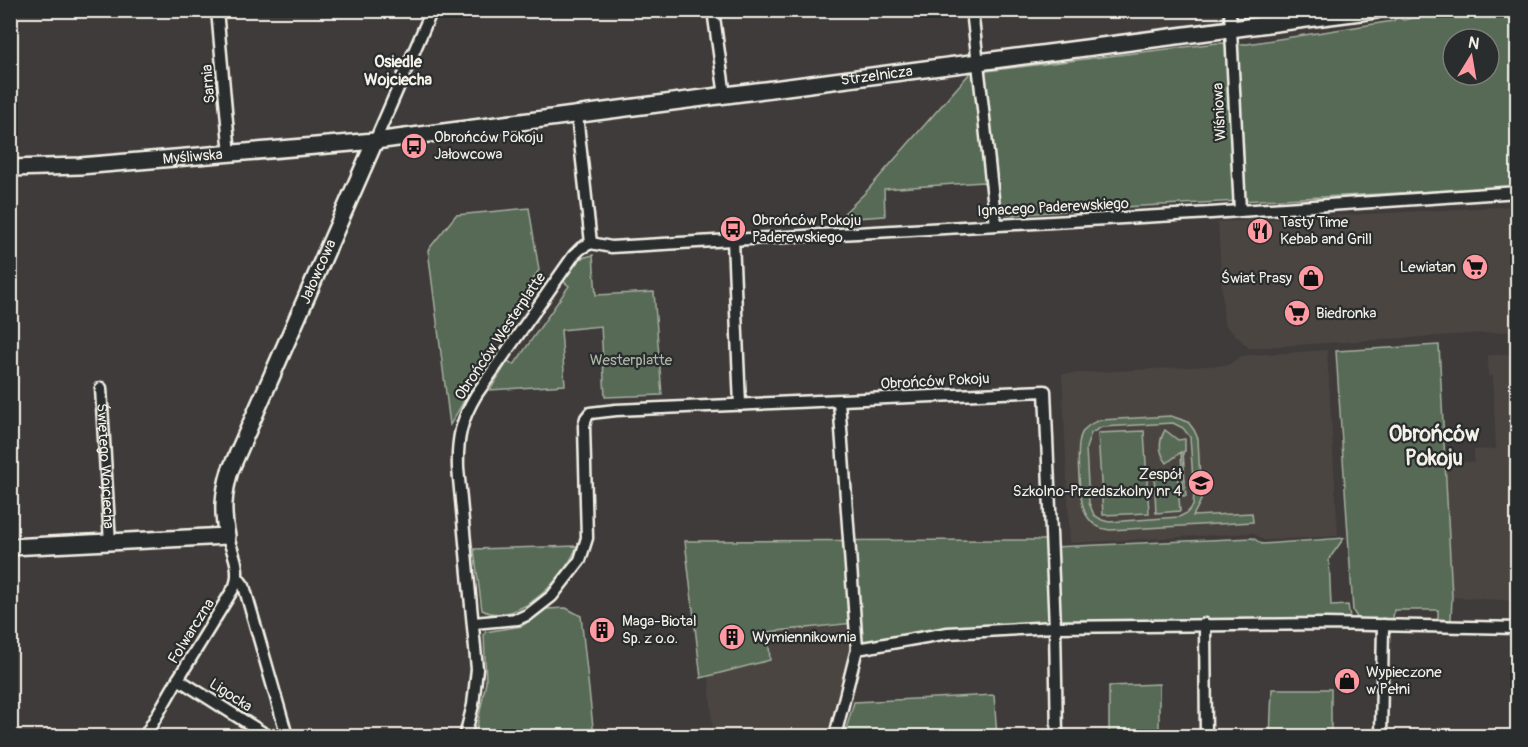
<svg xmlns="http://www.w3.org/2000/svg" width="1528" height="747" font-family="Pangolin,sans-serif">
  <rect width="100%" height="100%" fill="#3e3b3a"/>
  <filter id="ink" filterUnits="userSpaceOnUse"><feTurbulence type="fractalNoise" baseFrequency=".0167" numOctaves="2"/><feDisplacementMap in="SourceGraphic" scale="12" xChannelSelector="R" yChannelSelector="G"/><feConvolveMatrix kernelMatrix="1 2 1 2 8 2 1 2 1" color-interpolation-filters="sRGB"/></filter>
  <g filter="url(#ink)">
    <path fill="#4c4542" d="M1517,206V331L1249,348L1224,324L1218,222Z
      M1327,350L1338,536L1264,540L1253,533L1070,543L1062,374L1228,365L1241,356Z
      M1513,354V357H1518L1517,601L1452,597L1445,463L1474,462V450L1496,449L1493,376H1488V355Z
      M852,625L855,646L833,736H713L708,660L760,633Z"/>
    <path fill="#576b56" stroke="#a6ae9f" stroke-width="1.5" fill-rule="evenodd" d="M1460,10H1516L1517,13V187L1123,207L1009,215L1004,211L1003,206L983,182L884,189L885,216L838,219L866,192L970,73L1217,43L1247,44L1393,21L1398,16L1403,20ZM1453,39H1489V75H1453Z
      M529,208L539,270L466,387L470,390L450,425L428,250L456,215Z
      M593,255L596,295L654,292L662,395L605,397L601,326L561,330L565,385L490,390L508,361L514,365L569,286L563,281L578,259Z
      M1439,345L1452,597L1451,620L1438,619V610H1394L1393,619H1358L1353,611L1336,351Z
      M1171,416L1188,422L1194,430L1198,439L1201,500L1193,516L1252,513L1253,522L1110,530C1100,529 1092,525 1087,516C1079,505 1075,445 1082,433C1086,426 1093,422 1101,420ZM1173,423L1183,428L1190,437L1194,494L1193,506L1187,513L1179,517L1109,522L1102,520L1094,515L1089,503L1086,448L1091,433L1102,427Z
      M1165,430L1178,440L1185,439V451L1183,452L1186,496H1183L1181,452L1167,463C1159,453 1158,442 1165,430Z
      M1144,431L1149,513L1103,515L1098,433Z
      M1177,471L1180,511L1156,513L1154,473Z
      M1253,538L1262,544L1344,538L1329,559L1331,606L1348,605L1351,624L988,629L857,649L854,623L768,632L770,660L701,678L685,541L1051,540L1053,547Z
      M577,546C566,577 518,628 482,610L474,549Z
      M566,608L581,616L594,736H475L486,682L484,635L485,632L522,626L546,609Z
      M1159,684V736H1109V686Z
      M1272,689H1331V736H1270Z
      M994,695L997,736H844L854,702Z"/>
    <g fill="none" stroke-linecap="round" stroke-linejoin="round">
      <g stroke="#f4f1e8" stroke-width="15">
        <g id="street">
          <path d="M217,10L230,155"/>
          <path d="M713,10L725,96"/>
          <path d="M972,10L996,225"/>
          <path d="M1230,10L1240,211"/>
          <path d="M577,115L591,243"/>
          <path d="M375,141L432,10"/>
          <path d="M733,240L740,405"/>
          <path d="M591,243L611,247L697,242L1211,213L1518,192"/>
          <path id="s1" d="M101,388L110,543"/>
          <path d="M238,578L244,586L287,736"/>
          <path d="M474,623L518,619L529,614L552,596L580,560L587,538L584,426L586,418L590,413L616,410L1045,391L1055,627L1057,736"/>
          <path d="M1205,624L1206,736"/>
          <path d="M857,649L948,633L1055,627L1325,624L1518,628"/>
          <path d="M178,679L268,736"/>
          <path d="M145,736L178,679L235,586C241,569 233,552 227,536"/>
          <path d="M465,736L473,705L477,669L458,468C457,439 461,420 476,395L574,255L581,248L591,243"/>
          <path d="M835,736L857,649L839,401"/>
          <path d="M1381,736L1383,625"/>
        </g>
      </g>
      <g stroke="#f4f1e8" stroke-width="20">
        <g id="secondary">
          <path id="s2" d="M10,168L80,166L375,141L1376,10"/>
          <path id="s3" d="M10,547L227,536C222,512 223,495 230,471L375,141"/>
        </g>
      </g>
      <use href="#street" stroke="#2a2d2e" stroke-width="10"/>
      <use href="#secondary" stroke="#2a2d2e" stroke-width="15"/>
    </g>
  </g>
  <defs>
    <g id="bus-disc" transform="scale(1.35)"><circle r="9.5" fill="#ff9aa2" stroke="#2a2d2e"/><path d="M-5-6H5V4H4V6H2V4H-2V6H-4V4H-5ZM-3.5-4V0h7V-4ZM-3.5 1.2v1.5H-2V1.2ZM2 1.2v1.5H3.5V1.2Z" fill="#111"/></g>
    <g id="restaurant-disc" transform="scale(1.35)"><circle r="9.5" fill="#ff9aa2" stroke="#2a2d2e"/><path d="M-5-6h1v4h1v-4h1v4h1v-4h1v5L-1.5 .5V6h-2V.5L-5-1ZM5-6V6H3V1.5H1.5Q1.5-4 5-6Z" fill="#111"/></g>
    <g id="supermarket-disc" transform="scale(1.35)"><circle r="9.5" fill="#ff9aa2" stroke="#2a2d2e"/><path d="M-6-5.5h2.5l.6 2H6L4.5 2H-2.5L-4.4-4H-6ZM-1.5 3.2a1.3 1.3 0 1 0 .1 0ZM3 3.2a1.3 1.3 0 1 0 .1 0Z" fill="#111"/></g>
    <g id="shop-disc" transform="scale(1.35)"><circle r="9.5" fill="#ff9aa2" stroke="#2a2d2e"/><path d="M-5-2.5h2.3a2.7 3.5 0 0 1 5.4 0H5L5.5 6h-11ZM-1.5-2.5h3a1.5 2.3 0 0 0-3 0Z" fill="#111"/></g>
    <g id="school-disc" transform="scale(1.35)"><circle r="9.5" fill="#ff9aa2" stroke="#2a2d2e"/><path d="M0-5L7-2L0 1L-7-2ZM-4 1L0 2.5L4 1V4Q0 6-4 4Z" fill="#111"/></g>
    <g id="building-disc" transform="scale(1.35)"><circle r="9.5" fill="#ff9aa2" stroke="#2a2d2e"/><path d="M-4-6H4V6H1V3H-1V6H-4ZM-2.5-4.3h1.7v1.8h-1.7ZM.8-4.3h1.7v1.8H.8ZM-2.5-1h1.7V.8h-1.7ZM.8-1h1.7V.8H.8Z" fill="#111"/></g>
  </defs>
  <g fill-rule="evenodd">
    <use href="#bus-disc" x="414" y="146"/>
    <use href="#bus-disc" x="733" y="229"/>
    <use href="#restaurant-disc" x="1260" y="231"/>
    <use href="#supermarket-disc" x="1475" y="267"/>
    <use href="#shop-disc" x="1311" y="278"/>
    <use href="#supermarket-disc" x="1297" y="313"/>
    <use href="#school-disc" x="1201" y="483"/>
    <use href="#building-disc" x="602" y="630"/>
    <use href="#building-disc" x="732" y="637"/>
    <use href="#shop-disc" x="1347" y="681"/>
  </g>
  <g text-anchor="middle" stroke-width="4.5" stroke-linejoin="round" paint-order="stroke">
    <g font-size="15" fill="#f4f1e8" stroke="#2a2d2e">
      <text dy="5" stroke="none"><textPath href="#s2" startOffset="872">Strzelnicza</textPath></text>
      <text transform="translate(208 84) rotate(-95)" y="5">Sarnia</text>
      <text transform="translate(1219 112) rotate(-93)" y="5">Wiśniowa</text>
      <text dy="5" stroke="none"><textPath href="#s2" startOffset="183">Myśliwska</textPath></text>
      <text transform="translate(1053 207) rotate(-3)" y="5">Ignacego Paderewskiego</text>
      <text dy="5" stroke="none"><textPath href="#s3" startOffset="501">Jałowcowa</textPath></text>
      <text transform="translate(500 336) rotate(-56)" y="5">Obrońców Westerplatte</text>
      <text transform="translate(935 381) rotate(-3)" y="5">Obrońców Pokoju</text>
      <text dy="5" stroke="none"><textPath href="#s1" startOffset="78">Świętego Wojciecha</textPath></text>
      <text transform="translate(191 631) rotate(-58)" y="5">Folwarczna</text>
      <text transform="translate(231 695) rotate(33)" y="5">Ligocka</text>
    </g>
    <g font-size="15" fill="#f4f1e8" stroke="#2a2d2e" text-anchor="start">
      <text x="434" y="142">Obrońców Pokoju<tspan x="434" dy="17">Jałowcowa</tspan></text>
      <text x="752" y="225">Obrońców Pokoju<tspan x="752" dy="17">Paderewskiego</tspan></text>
      <text x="1280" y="227">Tasty Time<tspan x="1280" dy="17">Kebab and Grill</tspan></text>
      <text x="1456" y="272" text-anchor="end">Lewiatan</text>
      <text x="1292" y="283" text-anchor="end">Świat Prasy</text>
      <text x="1316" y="318">Biedronka</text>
      <text x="1182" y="479" text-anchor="end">Zespół<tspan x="1182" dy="17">Szkolno-Przedszkolny nr 4</tspan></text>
      <text x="622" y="626">Maga-Biotal<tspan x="622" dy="17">Sp. z o.o.</tspan></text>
      <text x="752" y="642">Wymiennikownia</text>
      <text x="1366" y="677">Wypieczone<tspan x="1366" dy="17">w Pełni</tspan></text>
    </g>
    <g font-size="15" fill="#adb5a6" stroke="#2a2d2e">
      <text x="631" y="365">Westerplatte</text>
    </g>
    <g font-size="16" font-weight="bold" fill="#f4f1e8" stroke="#2a2d2e">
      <text x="398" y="67">Osiedle<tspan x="398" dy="18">Wojciecha</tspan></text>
    </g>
    <g font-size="21" font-weight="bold" fill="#f4f1e8" stroke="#2a2d2e">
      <text x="1434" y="441">Obrońców<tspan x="1434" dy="24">Pokoju</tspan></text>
    </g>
  </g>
  <rect width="1528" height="747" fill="none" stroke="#2a2d2e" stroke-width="36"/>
  <rect x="18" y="18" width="1492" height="711" fill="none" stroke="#f4f1e8" stroke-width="2" filter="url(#ink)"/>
  <g transform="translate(1471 57) rotate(11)"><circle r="28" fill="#2a2d2e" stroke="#7b7b78" stroke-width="1.5"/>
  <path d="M0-4.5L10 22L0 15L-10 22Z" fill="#ff9aa2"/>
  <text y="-9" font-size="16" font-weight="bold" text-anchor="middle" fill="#f4f1e8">N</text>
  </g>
</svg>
